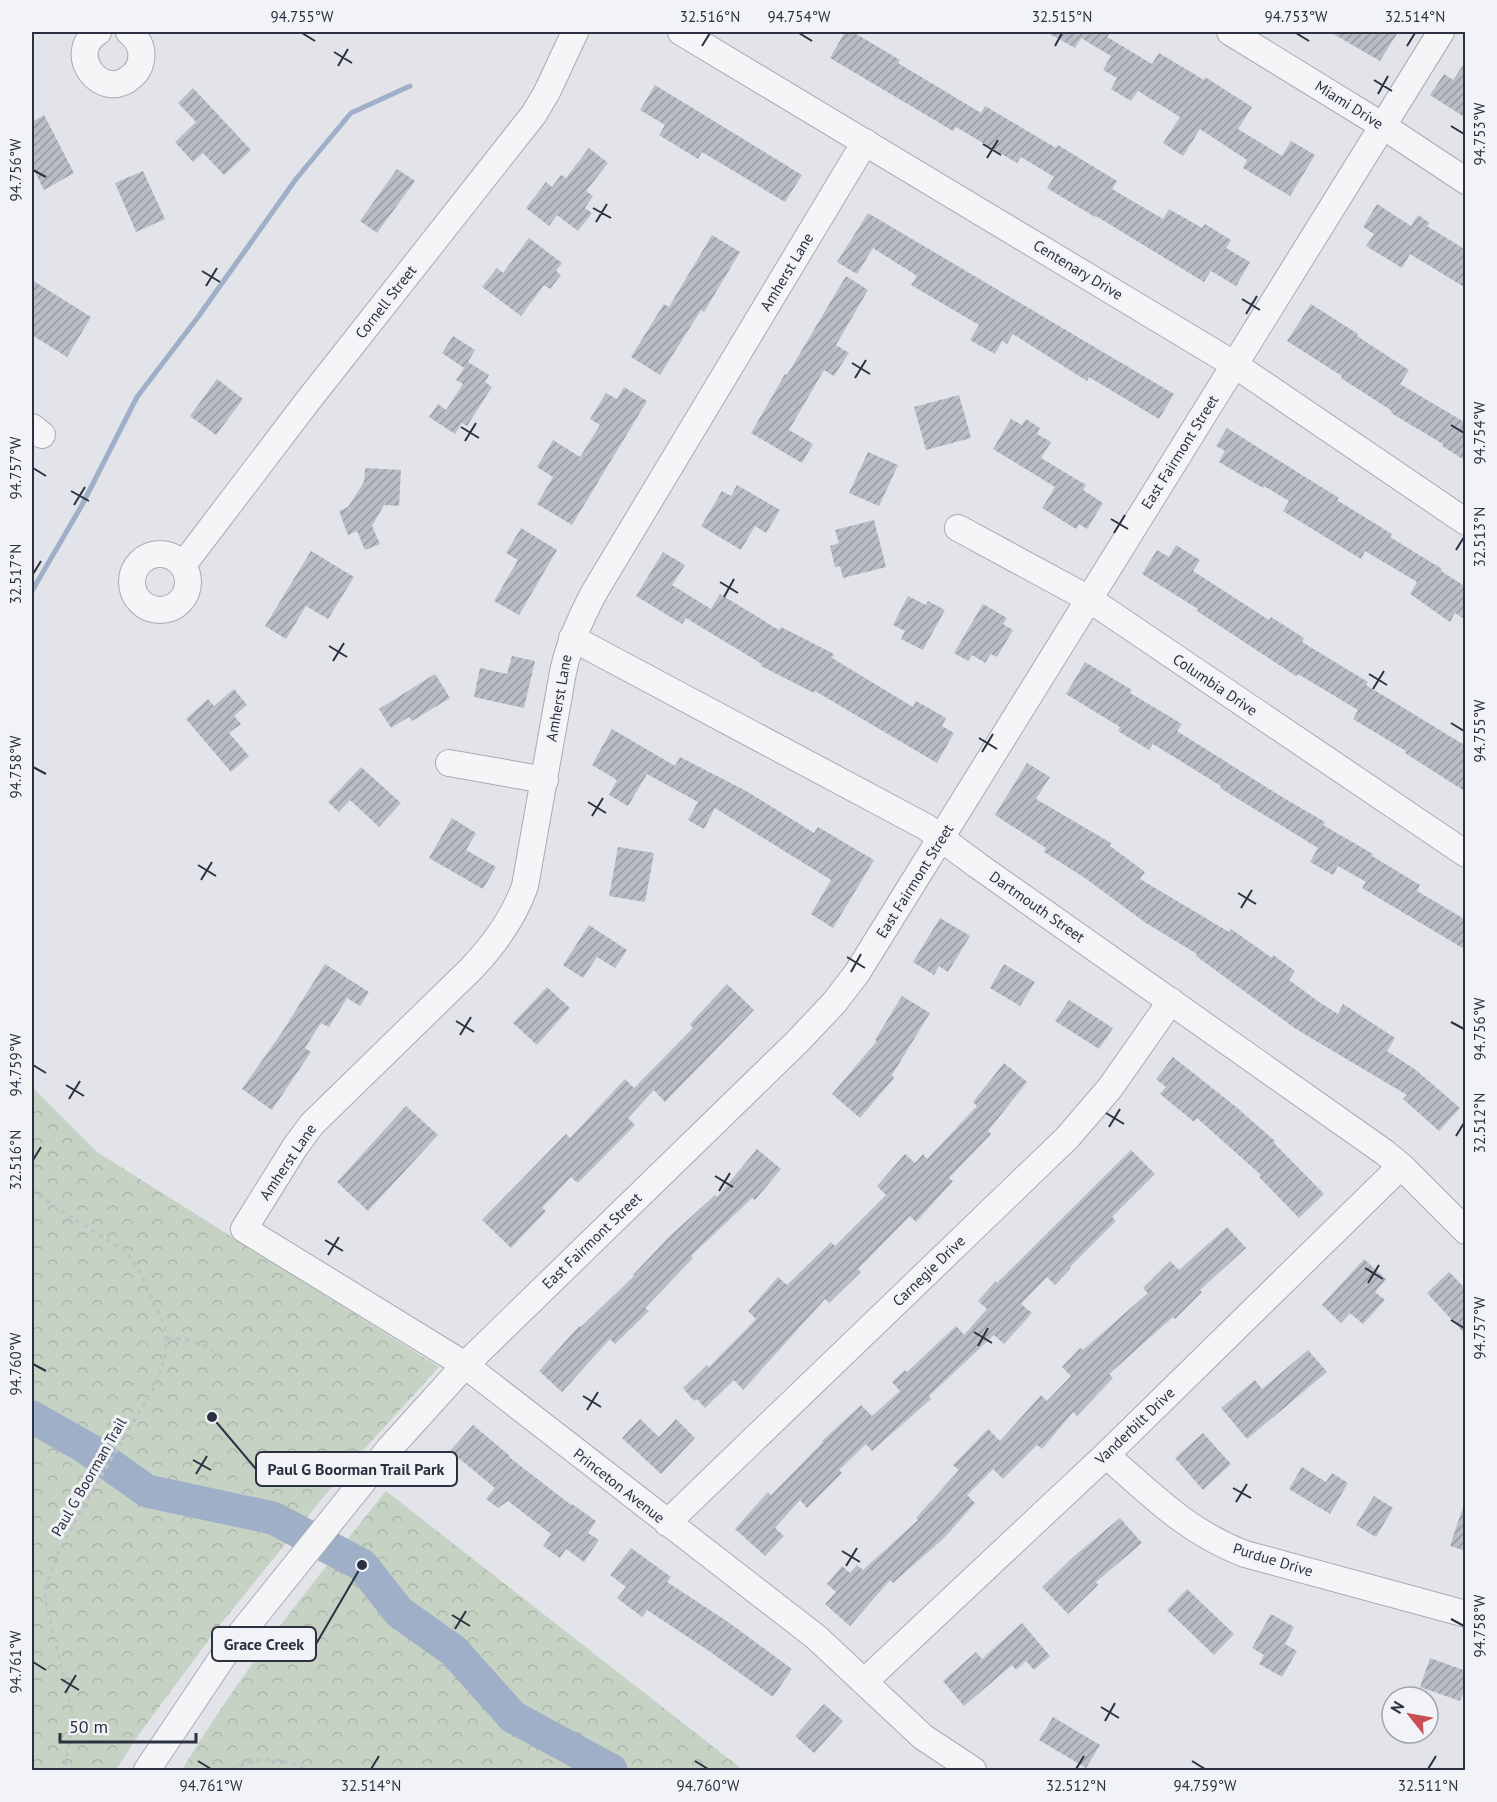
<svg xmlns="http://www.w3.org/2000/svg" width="1497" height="1802" font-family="'PT Sans',sans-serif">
  <defs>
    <pattern id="forest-crowns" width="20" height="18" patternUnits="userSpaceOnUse" patternTransform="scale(1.5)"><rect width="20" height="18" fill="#c6d3c4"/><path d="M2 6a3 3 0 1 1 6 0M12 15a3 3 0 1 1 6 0" fill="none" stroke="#aab6aa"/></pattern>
    <pattern id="building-hatch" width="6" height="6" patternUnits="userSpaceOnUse" patternTransform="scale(1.5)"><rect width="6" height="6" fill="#b9bdc6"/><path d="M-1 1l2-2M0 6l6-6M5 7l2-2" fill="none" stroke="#979aa2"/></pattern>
  </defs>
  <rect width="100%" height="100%" fill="#e2e4ea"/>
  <path fill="url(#forest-crowns)" d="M32,1087L97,1152L439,1367L347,1468L219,1626L137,1737L116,1770H32Z
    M386,1491L743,1770H182C241,1671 314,1581 386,1491Z"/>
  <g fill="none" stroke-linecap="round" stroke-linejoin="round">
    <path stroke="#9fafc8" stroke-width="5" d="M32,591L82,505L137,397L198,317L296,179L351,113L410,86"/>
    <path stroke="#9fafc8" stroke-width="33" d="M32,1417L85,1447L147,1491L273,1518L362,1565L399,1612L454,1651L513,1717L611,1770"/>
  </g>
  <path fill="url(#building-hatch)" d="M845,32H853L900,60L898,63L981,113L985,106L1056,148L1058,145L1117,181L1112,189L1163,219L1169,209L1202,228L1205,224L1231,240L1226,248L1250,262L1236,286L1211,271L1204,282L1096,216L1095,217L1047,188L1054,177L1021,157L1017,163L956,127L953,131L830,58Z
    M1046,32H1111L1107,37L1152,64L1159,53L1204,80L1205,77L1252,107L1238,129L1282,156L1291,141L1315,155L1290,196L1243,168L1247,160L1200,129L1183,156L1163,143L1180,117L1138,91L1131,101L1111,89L1117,78L1103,70L1111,56L1081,38L1075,48Z
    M1330,32H1398L1380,61Z
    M1466,61V118L1430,95L1444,74L1453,80Z
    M655,85L802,175L785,202L702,152L698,159L659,135L665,125L640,110Z
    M193,88L251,150L224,175L203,153L193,162L175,142L196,122L178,103Z
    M44,115L74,173L44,190L32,166V122Z
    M589,148L608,163L586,191L593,196L585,208L592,213L578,231L557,215L549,226L526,208L546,182L552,187L561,175L566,178Z
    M397,169L415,181L377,233L360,221Z
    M143,171L165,219L136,232L115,183Z
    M1377,204L1411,226L1418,215L1430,223L1427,226L1466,250V288L1410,254L1402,268L1366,246L1374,234L1363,227Z
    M868,213L1174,394L1159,419L1089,377L1087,381L1013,334L1007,344L1002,341L995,354L970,340L979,325L911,285L917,276L873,248L857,274L837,262Z
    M712,235L740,252L704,312L701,310L660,375L631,357L664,304L669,307Z
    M529,238L562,263L556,271L561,275L550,289L544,285L521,316L482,287L497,268L503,273Z
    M846,276L868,290L836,345L849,353L834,376L824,370L789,430L813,444L802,463L751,433L785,374L787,375Z
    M32,280L91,317L67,357L32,335Z
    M1311,304L1358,334L1357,336L1409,370L1400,384L1466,423V461L1442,446L1443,444L1391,413L1392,411L1341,378L1342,376L1287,341Z
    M453,336L475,350L468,362L489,375L485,382L492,387L467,426L462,423L455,434L429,417L438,404L446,410L463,384L456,380L464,368L442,353Z
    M217,379L243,399L216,435L190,416Z
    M624,387L647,401L572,525L537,504L553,477L537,467L553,440L580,457L600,425L590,419L606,393L617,399Z
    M959,395L971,438L926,450L914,407Z
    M1011,419L1022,425L1026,419L1040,428L1037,434L1051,442L1041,458L1086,485L1083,490L1103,503L1087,529L1079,524L1076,529L1042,508L1055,487L993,449Z
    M1227,428L1339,498L1337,500L1392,534L1390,537L1442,569L1441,571L1466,587V620L1455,613L1450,622L1410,594L1417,582L1365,551L1361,559L1283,511L1289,501L1264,486L1263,488L1219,462L1225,451L1216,446Z
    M868,452L898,465L879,506L849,493Z
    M365,468L401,470L399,506L384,505L372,526L380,544L365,550L357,531L348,535L339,511L348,507L364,482Z
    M737,485L780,510L766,533L755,526L741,550L701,526L722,491L731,496Z
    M874,520L886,567L843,578L840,566L835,567L830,546L839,543L835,530Z
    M521,528L557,550L519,615L494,601L518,560L506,553Z
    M1176,545L1200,560L1193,571L1269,620L1271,617L1304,638L1302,642L1368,682L1366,685L1466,746V792L1405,753L1406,751L1353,719L1358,710L1298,674L1296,676L1197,611L1198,609L1142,574L1157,550L1169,557Z
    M311,551L354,577L328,619L306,606L286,639L265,626Z
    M663,552L685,565L672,585L711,609L720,594L779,630L781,627L834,654L832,658L913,707L916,701L946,718L942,726L954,733L937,763L815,691L814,693L761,666L762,664L686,618L682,624L636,596Z
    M908,596L926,605L928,601L945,610L923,650L901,639L905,631L893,625Z
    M983,604L1007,618L1003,624L1013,630L997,657L991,654L985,663L972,655L968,661L954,653Z
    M512,656L535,661L524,708L474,697L480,668L507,674Z
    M1085,662L1132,690L1130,693L1182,724L1177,731L1282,797L1325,822L1323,825L1373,854L1372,856L1420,885L1417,891L1466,920V950L1362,888L1366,882L1338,866L1333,875L1310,862L1318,848L1220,788L1221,786L1153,744L1149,750L1118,731L1120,727L1066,694Z
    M435,674L450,698L412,721L409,717L391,728L379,709Z
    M234,689L247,705L234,716L241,724L229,733L249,756L231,772L186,719L208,699L214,706Z
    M612,729L675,766L680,757L748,792L814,833L818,827L874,860L833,928L811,914L831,880L715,808L704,829L688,820L698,802L647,774L628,806L609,795L617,780L592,765Z
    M1027,763L1050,777L1036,799L1111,843L1110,846L1145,872L1140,879L1229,932L1231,929L1272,958L1273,955L1295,971L1289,980L1319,1002L1338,1014L1343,1004L1395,1038L1387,1051L1416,1070L1460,1108L1439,1131L1403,1099L1407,1095L1296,1029L1196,956L1197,954L1146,923L1085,878L1044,852L1046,848L995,815Z
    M361,767L401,803L379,827L350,800L339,812L328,802Z
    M452,818L476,833L466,850L496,867L483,889L429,858Z
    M618,847L654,853L645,902L609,896Z
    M940,918L970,936L948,972L939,966L934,975L913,962Z
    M589,925L627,950L615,968L597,957L583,978L563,965Z
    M325,964L369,992L360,1006L347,998L329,1027L321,1023L305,1048L311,1052L272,1110L242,1089L282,1032Z
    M1004,964L1035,982L1020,1006L990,988Z
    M727,984L754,1010L665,1102L654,1090L628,1118L635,1125L578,1183L571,1177L542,1208L546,1211L511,1248L482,1220L566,1134L570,1138L625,1079L634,1088L693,1028L690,1024Z
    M547,987L570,1008L537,1045L513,1023Z
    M902,996L930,1013L892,1075L894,1078L860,1118L832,1094L877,1041L875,1040Z
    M1069,1000L1113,1028L1099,1049L1055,1021Z
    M1173,1057L1235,1106L1275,1141L1274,1143L1324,1194L1299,1218L1259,1177L1261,1175L1197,1118L1194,1122L1160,1094L1166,1087L1156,1079Z
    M1004,1063L1027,1082L988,1131L991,1134L949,1178L953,1181L916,1222L910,1216L858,1269L861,1272L829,1303L825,1299L743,1390L734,1380L705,1408L697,1399L694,1401L683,1388L707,1365L709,1367L756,1319L748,1311L778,1277L787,1285L831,1242L835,1246L886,1195L877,1186L905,1154L915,1163L923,1154L927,1159L977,1106L973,1102Z
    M406,1106L438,1135L368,1211L337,1182Z
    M757,1149L781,1169L755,1200L752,1198L691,1256L693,1258L645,1308L649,1311L615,1344L610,1339L562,1392L539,1371L579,1326L581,1327L634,1276L633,1275L670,1236L715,1195L717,1197Z
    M1131,1150L1155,1174L1112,1217L1116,1221L1070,1267L1071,1268L1055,1285L1047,1277L1021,1304L1032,1313L1004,1344L994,1335L929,1396L931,1399L872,1451L866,1444L839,1470L842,1473L807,1508L800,1500L775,1528L784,1536L765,1556L735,1529L768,1492L771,1495L823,1442L822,1441L861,1405L872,1416L900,1391L892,1382L905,1370L907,1372L956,1326L964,1335L987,1309L978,1301L996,1281L997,1283Z
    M1227,1227L1246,1248L1200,1290L1202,1292L1175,1319L1173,1317L1109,1374L1113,1378L1077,1416L1073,1412L1042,1449L1037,1445L1003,1479L993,1469L967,1495L975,1503L944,1538L893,1583L890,1580L850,1626L825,1604L836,1592L827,1584L842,1566L850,1573L857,1565L863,1570L918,1520L916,1518L959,1470L953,1465L988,1429L1000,1441L1041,1395L1047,1401L1071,1376L1062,1367L1080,1348L1083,1350L1148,1293L1143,1288L1170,1261L1179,1270Z
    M1364,1259L1386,1279L1375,1292L1385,1300L1363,1324L1350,1313L1341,1323L1322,1305Z
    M1449,1272L1466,1289V1335L1427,1293Z
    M1308,1350L1327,1372L1247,1439L1221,1408L1255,1380L1262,1389Z
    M640,1419L659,1437L676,1419L695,1438L661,1474L622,1438Z
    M473,1425L510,1456L509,1457L571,1505L572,1504L596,1521L588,1533L599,1540L584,1562L566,1549L560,1558L543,1546L551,1534L508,1501L498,1508L486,1499L495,1488L450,1451Z
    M1203,1433L1231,1464L1203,1490L1175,1458Z
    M1302,1467L1326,1482L1332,1473L1348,1483L1330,1514L1289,1489Z
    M1374,1496L1393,1508L1376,1537L1356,1525Z
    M1463,1507L1466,1508V1551L1450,1546Z
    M1120,1518L1142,1543L1096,1582L1098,1585L1068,1614L1042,1587L1072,1558Z
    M631,1548L671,1577L667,1582L728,1622L792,1669L773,1697L709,1651L647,1610L642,1617L617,1598L626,1587L610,1575Z
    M1187,1589L1234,1634L1214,1655L1167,1610Z
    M1271,1614L1294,1627L1285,1644L1297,1651L1282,1677L1259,1664L1264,1655L1252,1648Z
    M1022,1623L1050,1656L1034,1670L1026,1661L1016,1670L1012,1665L964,1706L943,1681L976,1652L982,1659Z
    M1430,1658L1466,1671V1685L1460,1701L1420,1687Z
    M824,1704L843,1721L814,1753L795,1736Z
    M1053,1717L1100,1745L1086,1768L1039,1740Z"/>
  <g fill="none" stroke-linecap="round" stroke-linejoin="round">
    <g stroke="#a7abb4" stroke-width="28">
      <path id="minor" d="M98,32C64,53 102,104 132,76C137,72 140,67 141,60C143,48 138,39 129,32
        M681,32L1235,365L1466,522
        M1230,32L1383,126L1466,181
        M865,142L595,591C581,617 569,643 563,672L525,886C514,917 494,945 471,969L312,1124L295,1147L244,1229L465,1365L816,1637L923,1737L973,1770
        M32,427L42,435
        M958,528L1089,599L1466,854
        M132 582a28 28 0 1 1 56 0a28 28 0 1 1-56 0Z
        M183,565L307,402L534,114L547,92L575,32
        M572,638L926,827L977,865L1384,1152L1401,1166L1466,1231
        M449,763L545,780
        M1106,1455C1152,1495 1187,1532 1245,1554L1466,1614
        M667,1523L1067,1138L1110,1088L1171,1001
        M864,1682L1106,1455L1401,1166
        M147,1770L226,1652L389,1449L465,1365L797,1042L834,1003L857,973L1441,32"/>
    </g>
    <path stroke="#c0c2c8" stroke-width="3" stroke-dasharray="4.5 4.5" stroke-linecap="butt" d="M32,1189L58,1209L127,1252L141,1273L165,1327L166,1338L165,1358L156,1384L88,1498L57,1555L46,1585L45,1599L73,1716L72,1731L64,1770
      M167,1338C191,1339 203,1343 223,1358
      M231,1770C261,1754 280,1758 310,1770"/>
    <use href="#minor" stroke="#f5f5f8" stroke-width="26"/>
  </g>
  <path fill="none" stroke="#2b3141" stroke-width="2" d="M302,33L315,41M799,33L812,41M1296,33L1309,41M702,46L710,33M1055,46L1062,33M1407,46L1415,33M334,52L352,63M338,66L348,49M1374,80L1392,91M1378,94L1388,76M1451,126L1464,134M983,144L1001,155M987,158L998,140M33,170L46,177M593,208L611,218M596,222L607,204M202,271L220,282M206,286L217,268M1242,299L1260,310M1246,314L1257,296M852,363L870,374M855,378L866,360M1451,425L1464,433M461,427L479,438M465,441L476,423M33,468L46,476M71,491L89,501M74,505L85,487M1111,519L1128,529M1114,533L1125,515M1456,550L1464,537M33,574L41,561M720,582L738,593M724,597L734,579M329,646L347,657M333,661L344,643M1369,674L1387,685M1373,689L1384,671M1451,723L1464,731M979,738L997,749M982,752L993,734M33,767L46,774M588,802L606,813M592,816L603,798M198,865L216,876M201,880L212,862M1238,893L1256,904M1241,908L1252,890M847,957L865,968M851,972L861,954M456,1021L474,1032M1451,1022L1464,1029M460,1035L471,1017M33,1065L46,1073M66,1085L84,1096M69,1099L80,1081M1106,1113L1124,1124M1109,1127L1120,1109M1456,1136L1464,1123M33,1160L41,1147M715,1176L733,1187M719,1191L730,1173M325,1240L343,1251M328,1255L339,1237M1365,1268L1383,1279M1368,1283L1379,1265M1451,1320L1464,1328M974,1332L992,1343M978,1346L988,1328M33,1364L46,1371M583,1396L601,1407M587,1410L598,1392M193,1460L211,1470M196,1474L207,1456M1233,1488L1251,1498M1236,1502L1247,1484M842,1551L860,1562M846,1566L857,1548M452,1615L470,1626M1451,1619L1464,1626M455,1629L466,1611M33,1662L46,1670M61,1679L79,1690M65,1693L76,1675M1101,1707L1119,1718M1105,1721L1115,1703M198,1761L211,1769M695,1761L708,1769M1192,1761L1205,1769M371,1769L379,1756M1076,1769L1084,1756M1428,1769L1436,1756"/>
  <g text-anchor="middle" stroke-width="6" stroke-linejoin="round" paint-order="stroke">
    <g font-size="15" fill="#2b3141" stroke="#f2f3f7">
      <text transform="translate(1349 105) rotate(32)" y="5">Miami Drive</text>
      <text transform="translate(1078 270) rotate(31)" y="5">Centenary Drive</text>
      <text transform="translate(787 272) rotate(-59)" y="5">Amherst Lane</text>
      <text transform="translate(386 302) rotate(-52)" y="5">Cornell Street</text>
      <text transform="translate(1180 452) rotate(-58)" y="5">East Fairmont Street</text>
      <text transform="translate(1215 685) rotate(34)" y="5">Columbia Drive</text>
      <text transform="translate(559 698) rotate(-80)" y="5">Amherst Lane</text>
      <text transform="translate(915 881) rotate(-58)" y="5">East Fairmont Street</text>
      <text transform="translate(1037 907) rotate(35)" y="5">Dartmouth Street</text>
      <text transform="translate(288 1162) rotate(-56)" y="5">Amherst Lane</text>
      <text transform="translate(592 1241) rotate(-44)" y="5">East Fairmont Street</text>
      <text transform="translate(929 1271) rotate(-44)" y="5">Carnegie Drive</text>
      <text transform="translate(1135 1426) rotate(-44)" y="5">Vanderbilt Drive</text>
      <text transform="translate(89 1477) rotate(-60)" y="5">Paul G Boorman Trail</text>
      <text transform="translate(619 1486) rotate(38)" y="5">Princeton Avenue</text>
      <text transform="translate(1273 1560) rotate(17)" y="5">Purdue Drive</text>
    </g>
  </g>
  <path fill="none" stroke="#2b3141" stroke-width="2" d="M212 1417L256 1469M362 1565L316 1644"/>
  <g fill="#2b3141" stroke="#f2f3f7" stroke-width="2">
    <circle cx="212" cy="1417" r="6"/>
    <circle cx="362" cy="1565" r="6"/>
  </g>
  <g fill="#f2f3f7" stroke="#2b3141" stroke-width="2">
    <rect x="256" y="1452" width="201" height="34" rx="6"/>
    <rect x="212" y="1627" width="104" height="34" rx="6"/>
  </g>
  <g font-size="16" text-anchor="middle" font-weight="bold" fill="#2b3141">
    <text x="356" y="1475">Paul G Boorman Trail Park</text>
    <text x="264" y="1650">Grace Creek</text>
  </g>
  <rect width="1497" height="1802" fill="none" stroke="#f2f3f7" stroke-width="66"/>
  <g transform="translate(1410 1715) rotate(301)"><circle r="28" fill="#f2f3f7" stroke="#a2a5ae" stroke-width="1.5"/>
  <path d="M0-4.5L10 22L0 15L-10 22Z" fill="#c84e55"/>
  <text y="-9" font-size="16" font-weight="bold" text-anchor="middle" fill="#2b3141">N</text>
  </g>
  <path d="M60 1733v9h136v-9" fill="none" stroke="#2b3141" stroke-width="3"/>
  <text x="69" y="1733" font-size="18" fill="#2b3141" stroke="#f2f3f7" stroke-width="4.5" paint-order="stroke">50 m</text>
  <rect x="33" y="33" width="1431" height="1736" fill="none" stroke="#2b3141" stroke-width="2"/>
  <g font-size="15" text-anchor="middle" fill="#2b3141">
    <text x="302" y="22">94.755°W</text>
    <text x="710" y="22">32.516°N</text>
    <text x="799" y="22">94.754°W</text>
    <text x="1062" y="22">32.515°N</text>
    <text x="1296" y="22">94.753°W</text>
    <text x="1415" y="22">32.514°N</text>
    <text transform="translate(1480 134) rotate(-90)" y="5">94.753°W</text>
    <text transform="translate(16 170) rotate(-90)" y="5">94.756°W</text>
    <text transform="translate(1480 433) rotate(-90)" y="5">94.754°W</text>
    <text transform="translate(16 468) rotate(-90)" y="5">94.757°W</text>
    <text transform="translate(1480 537) rotate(-90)" y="5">32.513°N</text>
    <text transform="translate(16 574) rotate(-90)" y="5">32.517°N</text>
    <text transform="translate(1480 731) rotate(-90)" y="5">94.755°W</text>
    <text transform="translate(16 767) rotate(-90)" y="5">94.758°W</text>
    <text transform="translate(1480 1029) rotate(-90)" y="5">94.756°W</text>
    <text transform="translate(16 1065) rotate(-90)" y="5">94.759°W</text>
    <text transform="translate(1480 1123) rotate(-90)" y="5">32.512°N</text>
    <text transform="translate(16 1160) rotate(-90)" y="5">32.516°N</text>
    <text transform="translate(1480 1328) rotate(-90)" y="5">94.757°W</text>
    <text transform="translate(16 1364) rotate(-90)" y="5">94.760°W</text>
    <text transform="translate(1480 1626) rotate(-90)" y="5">94.758°W</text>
    <text transform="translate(16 1662) rotate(-90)" y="5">94.761°W</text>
    <text x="211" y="1791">94.761°W</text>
    <text x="371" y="1791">32.514°N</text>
    <text x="708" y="1791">94.760°W</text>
    <text x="1076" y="1791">32.512°N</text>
    <text x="1205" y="1791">94.759°W</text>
    <text x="1428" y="1791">32.511°N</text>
  </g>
</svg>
